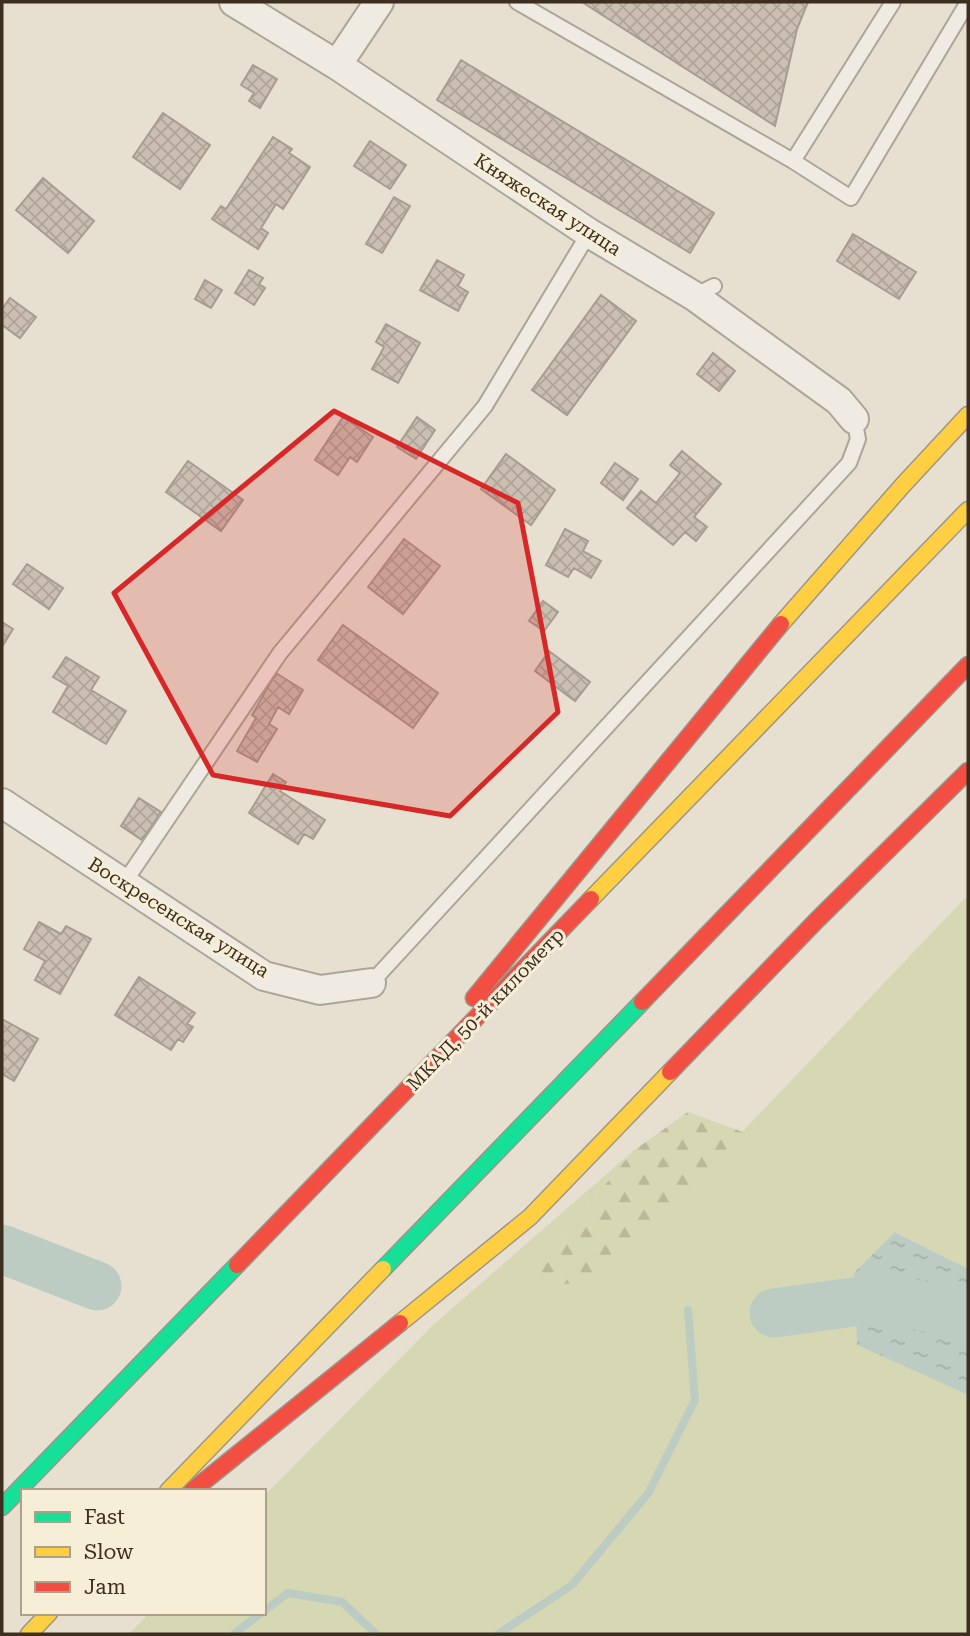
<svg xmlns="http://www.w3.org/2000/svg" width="970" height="1636" font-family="'Roboto Serif',serif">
  <defs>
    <pattern id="forest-firs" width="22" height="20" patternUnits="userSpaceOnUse" patternTransform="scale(1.75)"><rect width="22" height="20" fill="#d6d7b3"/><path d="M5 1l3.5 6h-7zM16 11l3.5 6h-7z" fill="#b9b99a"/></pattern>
    <pattern id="water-ripples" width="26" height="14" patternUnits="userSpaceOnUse" patternTransform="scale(1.75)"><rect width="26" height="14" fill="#bcccc2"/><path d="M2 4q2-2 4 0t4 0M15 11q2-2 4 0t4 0" fill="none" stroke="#a2b0a6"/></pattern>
    <pattern id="building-cross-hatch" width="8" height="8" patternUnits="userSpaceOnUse" patternTransform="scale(1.75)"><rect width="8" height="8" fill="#cbbfb2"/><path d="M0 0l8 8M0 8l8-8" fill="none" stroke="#afa499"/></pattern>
  </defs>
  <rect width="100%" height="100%" fill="#e7e0d1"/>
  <path fill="#d6d7b3" d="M968,895V1269L896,1232L854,1273L857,1345L968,1395V1634H129L149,1613H264V1496L433,1325L633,1151L535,1270L603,1278Z"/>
  <path fill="url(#forest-firs)" d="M688,1112L743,1132L603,1278L535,1289V1270L633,1151Z"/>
  <path fill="url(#water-ripples)" d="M895,1232L968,1269V1395L857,1345L854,1273Z"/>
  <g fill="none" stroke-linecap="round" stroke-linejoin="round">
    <path stroke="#bcccc2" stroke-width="8" d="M264,1611L288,1593L342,1602L376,1634
      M234,1634L261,1613
      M498,1634L572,1585L649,1492L695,1400L688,1310"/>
    <path stroke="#bcccc2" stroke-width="49" d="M2,1249L97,1286
      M774,1313L890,1297L968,1319"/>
  </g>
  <path fill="url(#building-cross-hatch)" stroke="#a89c90" stroke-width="2" d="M582,2H808L797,29L775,126Z
    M461,60L714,213L690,253L437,100Z
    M253,65L277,79L260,108L249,101L254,93L241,85Z
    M163,113L210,145L180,189L133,157Z
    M273,137L292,149L289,153L310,167L283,209L276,204L261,228L268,233L258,249L212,219L221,206L226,209Z
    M370,141L406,165L390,189L354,166Z
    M43,178L94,221L68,253L16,210Z
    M394,197L410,206L382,253L366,244Z
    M853,234L916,272L899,299L837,261Z
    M437,260L464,275L458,286L468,292L458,311L420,290Z
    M249,270L263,278L259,284L265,288L254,305L235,293Z
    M205,280L222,290L211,308L195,299Z
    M601,295L636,321L567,415L532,390Z
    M10,298L36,317L20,338L2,325V309Z
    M386,324L420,343L398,383L372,369L384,347L376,342Z
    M713,353L735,371L719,391L697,374Z
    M343,417L373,437L357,462L350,457L338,475L315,460Z
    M417,417L435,430L416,459L397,447Z
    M682,451L721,484L694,517L707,527L696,541L685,532L673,545L627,508L641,491L656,503L680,473L670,465Z
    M506,454L555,490L531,525L481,489Z
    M188,461L243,500L221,531L166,492Z
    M615,463L638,479L623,500L601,483Z
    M565,529L588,541L583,551L601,561L591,578L574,568L568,577L546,565Z
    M404,539L440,566L403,614L368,587Z
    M27,564L63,588L49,609L13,584Z
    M543,601L558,612L544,631L529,621Z
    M2,622L13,629L2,647Z
    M343,625L438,693L413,728L318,660Z
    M549,651L590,682L575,701L535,671Z
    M66,657L99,677L91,690L126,711L106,744L53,712L68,686L53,677Z
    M276,673L303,690L289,714L278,707L269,724L277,729L257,762L237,751L256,718L252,715Z
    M273,774L286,782L280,791L325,820L313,839L304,834L298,844L249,813Z
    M139,798L161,812L142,840L121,826Z
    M39,922L61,934L66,926L91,939L60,994L35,980L45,961L24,949Z
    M139,977L195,1013L187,1024L193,1027L183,1042L178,1039L171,1050L115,1015Z
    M2,1019L38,1039L14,1081L2,1074Z"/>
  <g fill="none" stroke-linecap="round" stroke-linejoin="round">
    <g stroke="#ada599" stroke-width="18">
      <path id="lane" d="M517,2L793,161L851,198L968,2
        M793,161L893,2
        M694,296L714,286
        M124,883L280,653L485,406L589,233
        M371,983L849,463L858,439L854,419"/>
    </g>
    <g stroke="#ada599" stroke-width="32">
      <path id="street" d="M234,2L337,65L589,233L694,296L839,401L854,419
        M337,65L379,2
        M2,803L264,976L320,990L371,983"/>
    </g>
    <g stroke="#9c958a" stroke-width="19">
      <path id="fast" d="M383,1269L642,1002
        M2,1507L237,1265"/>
    </g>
    <g stroke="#9c958a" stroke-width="19">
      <path id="slow" d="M781,624L903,485L968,415
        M591,899L968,510
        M400,1323L530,1217L670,1072
        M168,1491L383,1269
        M29,1634L49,1613"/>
    </g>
    <g stroke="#9c958a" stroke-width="19">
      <path id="jam" d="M474,998L781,624
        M642,1002L968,665
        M670,1072L817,920L968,771
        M237,1265L591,899
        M192,1491L400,1323"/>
    </g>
    <use href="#lane" stroke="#efebe3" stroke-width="14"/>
    <use href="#street" stroke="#efebe3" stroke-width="28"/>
    <use href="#fast" stroke="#16e098" stroke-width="16"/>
    <use href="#slow" stroke="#ffcf43" stroke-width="16"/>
    <use href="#jam" stroke="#f24e42" stroke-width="16"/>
  </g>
  <path fill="#d62828" fill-opacity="0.2" stroke="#d62828" stroke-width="5" stroke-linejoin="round" d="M334,411L518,503L558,712L450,816L213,775L114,593Z"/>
  <g text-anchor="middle" stroke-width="6" stroke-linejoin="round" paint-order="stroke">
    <g font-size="19" fill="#3d2e20" stroke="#f7eed8">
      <text transform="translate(548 204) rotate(33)" y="7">Княжеская улица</text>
      <text transform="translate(179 917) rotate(32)" y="7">Воскресенская улица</text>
      <text transform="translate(485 1009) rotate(-46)" y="7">МКАД, 50-й километр</text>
    </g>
  </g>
  <rect width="970" height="1636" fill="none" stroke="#3d2e20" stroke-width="7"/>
  <rect x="21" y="1489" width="245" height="126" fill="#f7eed8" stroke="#ada18e" stroke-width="2"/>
  <rect x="35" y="1512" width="35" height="10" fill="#16e098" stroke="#ada18e" stroke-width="2"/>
  <text x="84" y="1524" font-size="21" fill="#3d2e20">Fast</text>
  <rect x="35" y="1547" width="35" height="10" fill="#ffcf43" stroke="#ada18e" stroke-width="2"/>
  <text x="84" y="1559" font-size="21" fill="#3d2e20">Slow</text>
  <rect x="35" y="1582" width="35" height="10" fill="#f24e42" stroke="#ada18e" stroke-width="2"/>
  <text x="84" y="1594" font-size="21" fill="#3d2e20">Jam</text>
</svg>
